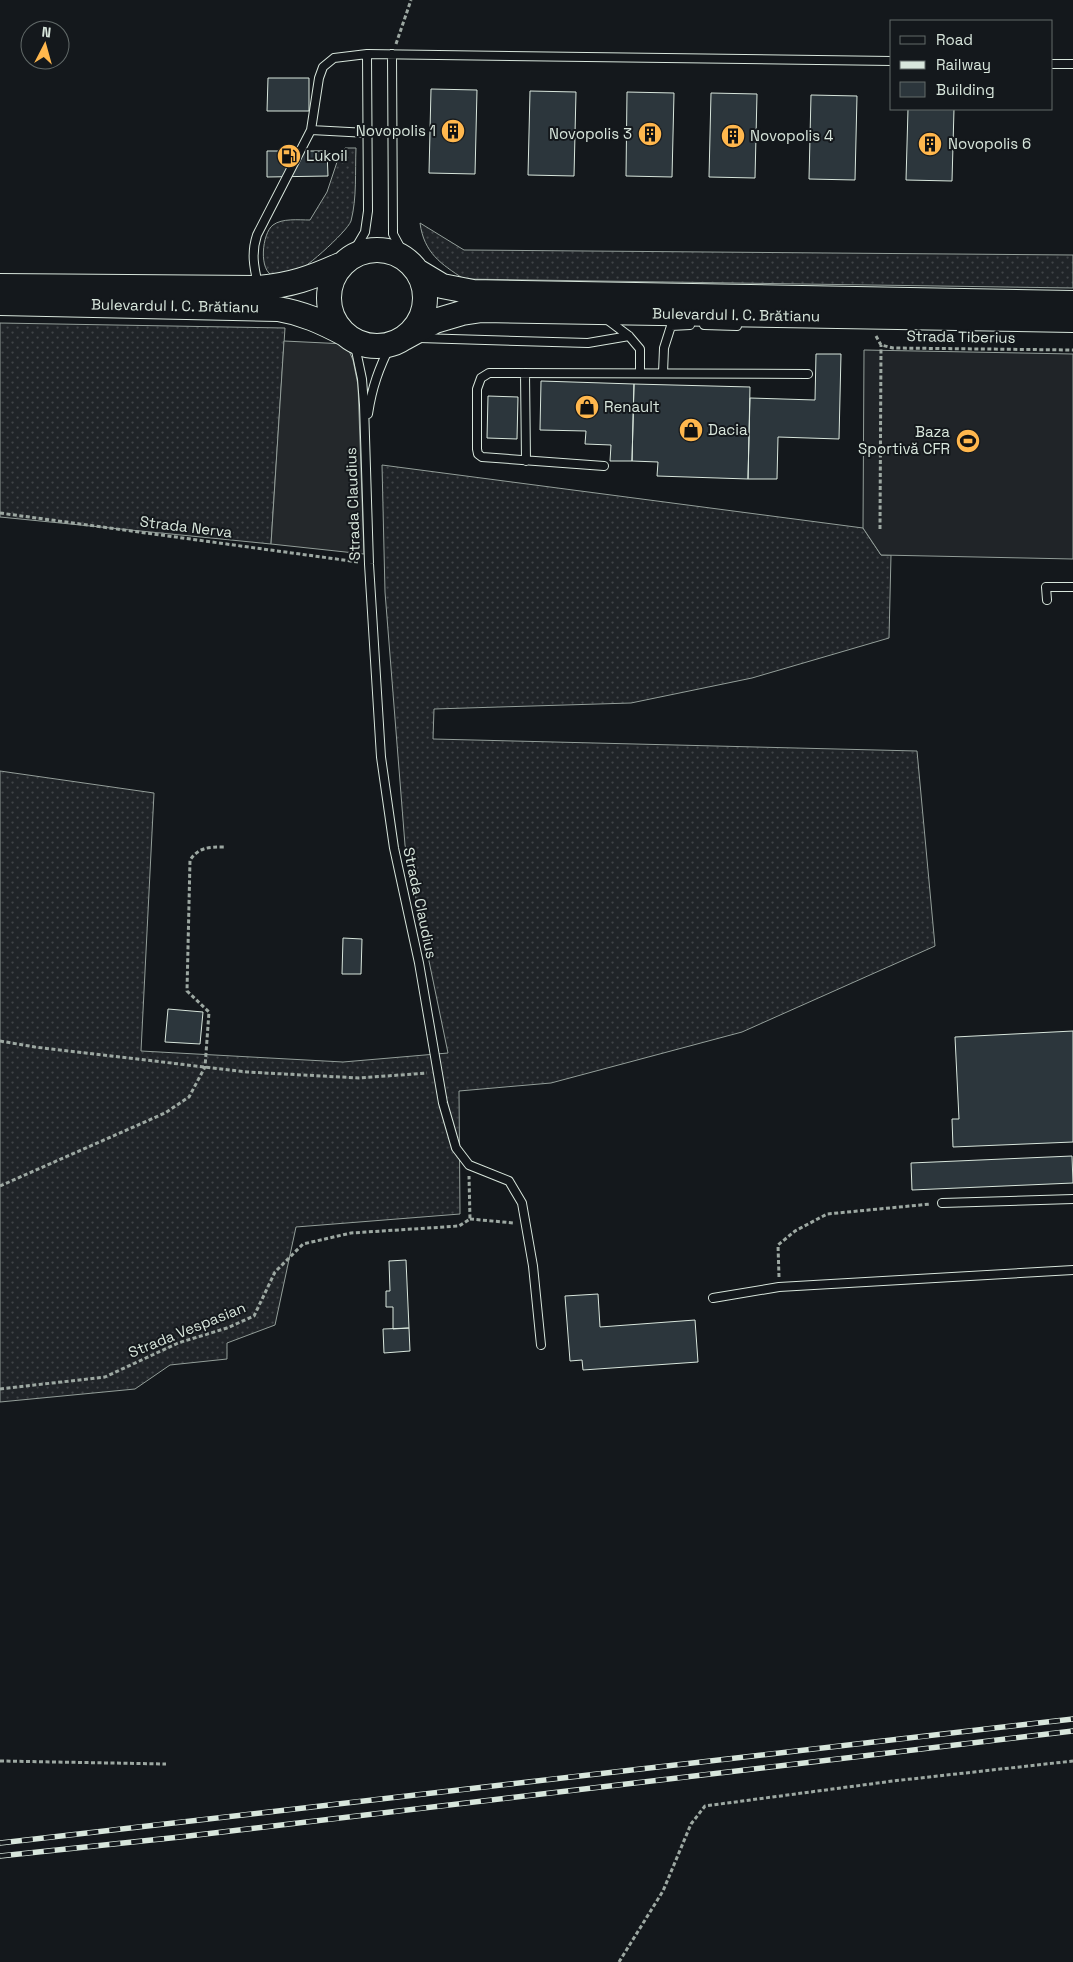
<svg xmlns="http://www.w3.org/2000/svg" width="1073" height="1962" font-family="'Space Grotesk',sans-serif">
  <defs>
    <pattern id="grass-dots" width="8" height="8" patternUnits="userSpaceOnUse" patternTransform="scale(1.25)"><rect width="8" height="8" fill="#202428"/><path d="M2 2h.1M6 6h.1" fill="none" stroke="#404447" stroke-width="1.8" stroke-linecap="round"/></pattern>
  </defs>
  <rect width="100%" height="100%" fill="#14181c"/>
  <path fill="url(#grass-dots)" stroke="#939e99" d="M345,148H356C355,172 357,198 351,221C347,232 300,274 289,276C285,277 277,277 274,276C258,272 262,233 273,225C282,218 299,220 310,220L327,192L340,153Z
    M420,223L464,250L1073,255V288L464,279C441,264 424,253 420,223Z
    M0,323L285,328L271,544L0,517Z
    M382,465L863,528L881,555H891L889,638L752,678L631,703L434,709L433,739L917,751L935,946L742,1032L551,1083L459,1091L460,1214L296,1227L275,1325L227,1343V1359L170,1365L135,1389L0,1402V771L154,793L141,1051L343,1062L448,1053L405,845L385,592Z"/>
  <path fill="#202428" stroke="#939e99" d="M864,350L1073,354V559L881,555L863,528Z"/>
  <path fill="#24282b" stroke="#939e99" d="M284,341L346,344L353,360L358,385L364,554L271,544Z"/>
  <path fill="#2c363c" stroke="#d8e6dc" d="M268,78H309V111H267Z
    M431,89L477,90L475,174L429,173Z
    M530,91L576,92L574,176L528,175Z
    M627,92L674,93L672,177L626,176Z
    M711,93L757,94L755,178L709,177Z
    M811,95L857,96L855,180L809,179Z
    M908,109H954L952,181L906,180Z
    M267,151H327L328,176L267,177Z
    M816,354H841L839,439L778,437L777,479H748L750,398L815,400Z
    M541,381L634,384L632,461H610L611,445L585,444L586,431L540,430Z
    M634,384L750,387L748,479L657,476L658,462L632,461Z
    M488,396L518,397L517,439L487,438Z
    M343,938L362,939L361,974H342Z
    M168,1009L203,1012L200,1044L165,1042Z
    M1073,1031V1142L953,1147L952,1119H959L955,1037Z
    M1072,1156L1073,1183L912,1190L911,1163Z
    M406,1260L409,1328L393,1329V1307H386V1291H390L389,1261Z
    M598,1294L600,1327L695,1320L698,1362L583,1370L582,1360L570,1361L565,1296Z
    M409,1328L410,1351L384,1353L383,1329Z"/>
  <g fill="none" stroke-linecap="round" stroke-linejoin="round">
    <g stroke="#d8e6dc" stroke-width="10">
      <path id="lane" d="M392,54L393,234L407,260
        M1052,64H1073
        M311,130L368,133
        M351,256L365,232L368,211L367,54
        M258,285C254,267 251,253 257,235L311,130L319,78L323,67L334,58L367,54L892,61
        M605,318L629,336L640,349V373
        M704,325L737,326
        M419,338L588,343L629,336
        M354,341L362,379L364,405L369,564L381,757L394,848L419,963L443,1103L456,1148L469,1165L509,1181L522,1203L533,1266L541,1345
        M525,373L526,461
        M663,373L664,348L671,326L690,325
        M368,414C372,387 379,368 391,344
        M604,466L482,457L478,454L477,449V389L481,378L489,373L808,374
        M1047,600L1046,587H1073
        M942,1203L1073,1199
        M713,1298L779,1287L1073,1270"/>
    </g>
    <g stroke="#d8e6dc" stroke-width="26">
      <path id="primary" d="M329 298a48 48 0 1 1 96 0a48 48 0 1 1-96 0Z
        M417,271L442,286L473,292L1073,303
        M0,286L259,288C291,285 311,278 340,265
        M0,303L278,309C303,313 322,322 345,334
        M404,338L435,321L462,313L482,310L1073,320"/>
    </g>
    <path stroke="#9da8a2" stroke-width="3" stroke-dasharray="4 2.5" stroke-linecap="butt" d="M396,44L411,0
      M876,336L881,345L893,348L1073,350
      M0,513L358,562
      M880,529L881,345
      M0,1041L35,1047L247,1072L359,1078L427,1073
      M0,1186L165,1113L189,1097L205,1067L209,1012L187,991L190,860C199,847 209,847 224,847
      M470,1219L514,1223
      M779,1277L778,1245L795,1231L827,1214L931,1204
      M0,1389L105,1377L178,1343L227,1328L254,1316L275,1272L303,1244L351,1233L459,1226L470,1219L469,1176
      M0,1761L166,1764
      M619,1962L663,1891L691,1824L705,1806L893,1781L1073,1761"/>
    <use href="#lane" stroke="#14181c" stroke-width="8"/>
    <use href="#primary" stroke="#14181c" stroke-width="24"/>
    <g stroke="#d8e6dc" stroke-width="5.5">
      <path id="rail" d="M0,1843L1073,1719
        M0,1856L180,1837L1073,1731"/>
    </g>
    <use href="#rail" stroke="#14181c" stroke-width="4" stroke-dasharray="11" stroke-linecap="butt"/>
  </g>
  <defs>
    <g id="building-disc" transform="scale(1.25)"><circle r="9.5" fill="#ffb74d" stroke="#14181c"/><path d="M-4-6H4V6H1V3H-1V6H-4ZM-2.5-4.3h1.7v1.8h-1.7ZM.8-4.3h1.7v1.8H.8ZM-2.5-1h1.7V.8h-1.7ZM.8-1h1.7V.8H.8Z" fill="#111"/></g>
    <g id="fuel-disc" transform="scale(1.25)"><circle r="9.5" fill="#ffb74d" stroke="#14181c"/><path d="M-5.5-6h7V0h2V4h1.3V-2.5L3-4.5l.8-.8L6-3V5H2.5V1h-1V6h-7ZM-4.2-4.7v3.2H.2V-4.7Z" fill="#111"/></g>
    <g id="shop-disc" transform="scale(1.25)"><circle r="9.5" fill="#ffb74d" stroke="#14181c"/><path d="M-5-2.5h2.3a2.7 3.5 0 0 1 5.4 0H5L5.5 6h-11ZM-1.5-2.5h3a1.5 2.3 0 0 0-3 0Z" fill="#111"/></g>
    <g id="stadium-disc" transform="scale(1.25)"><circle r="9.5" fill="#ffb74d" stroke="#14181c"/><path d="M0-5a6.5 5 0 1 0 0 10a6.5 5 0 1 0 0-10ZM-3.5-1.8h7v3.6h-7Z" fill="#111"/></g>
  </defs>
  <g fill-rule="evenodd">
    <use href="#building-disc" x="453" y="131"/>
    <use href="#building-disc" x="650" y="134"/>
    <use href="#building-disc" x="733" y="136"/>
    <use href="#building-disc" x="930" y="144"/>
    <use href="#fuel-disc" x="289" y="156"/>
    <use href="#shop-disc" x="587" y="407"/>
    <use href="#shop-disc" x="691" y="430"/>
    <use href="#stadium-disc" x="968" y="441"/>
  </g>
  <g text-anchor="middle" stroke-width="4" stroke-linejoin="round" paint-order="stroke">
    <g font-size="15" fill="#d8e6dc" stroke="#14181c" text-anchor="start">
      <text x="436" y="136" text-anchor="end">Novopolis 1</text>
      <text x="632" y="139" text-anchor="end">Novopolis 3</text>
      <text x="750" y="141">Novopolis 4</text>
      <text x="948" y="149">Novopolis 6</text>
      <text x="306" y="161">Lukoil</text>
      <text x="604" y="412">Renault</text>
      <text x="708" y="435">Dacia</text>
      <text x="950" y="437" text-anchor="end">Baza<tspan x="950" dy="17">Sportivă CFR</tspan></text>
    </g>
    <g font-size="15" fill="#d8e6dc" stroke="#14181c">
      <text transform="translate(175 306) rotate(1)" y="5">Bulevardul I. C. Brătianu</text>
      <text transform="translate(736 315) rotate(1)" y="5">Bulevardul I. C. Brătianu</text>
      <text transform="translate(961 337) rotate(1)" y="5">Strada Tiberius</text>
      <text transform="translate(353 504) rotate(-92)" y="5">Strada Claudius</text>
      <text transform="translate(186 527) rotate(7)" y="5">Strada Nerva</text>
      <text transform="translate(420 903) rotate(78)" y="5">Strada Claudius</text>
      <text transform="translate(187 1330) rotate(-22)" y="5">Strada Vespasian</text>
    </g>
  </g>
  <rect x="890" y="20" width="162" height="90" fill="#14181c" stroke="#626a69"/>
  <rect x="900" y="36" width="25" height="8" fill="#14181c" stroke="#626a69"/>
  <text x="936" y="45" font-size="15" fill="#d8e6dc">Road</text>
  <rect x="900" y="61" width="25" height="8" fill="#d8e6dc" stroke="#626a69"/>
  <text x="936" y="70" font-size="15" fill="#d8e6dc">Railway</text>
  <rect x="900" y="82" width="25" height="15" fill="#2c363c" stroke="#626a69"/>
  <text x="936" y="95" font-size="15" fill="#d8e6dc">Building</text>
  <g transform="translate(45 45) rotate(6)"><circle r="24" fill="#14181c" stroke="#626a69"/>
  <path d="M0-4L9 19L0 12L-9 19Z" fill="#ffb74d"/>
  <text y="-8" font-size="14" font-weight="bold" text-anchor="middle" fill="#d8e6dc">N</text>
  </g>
</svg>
